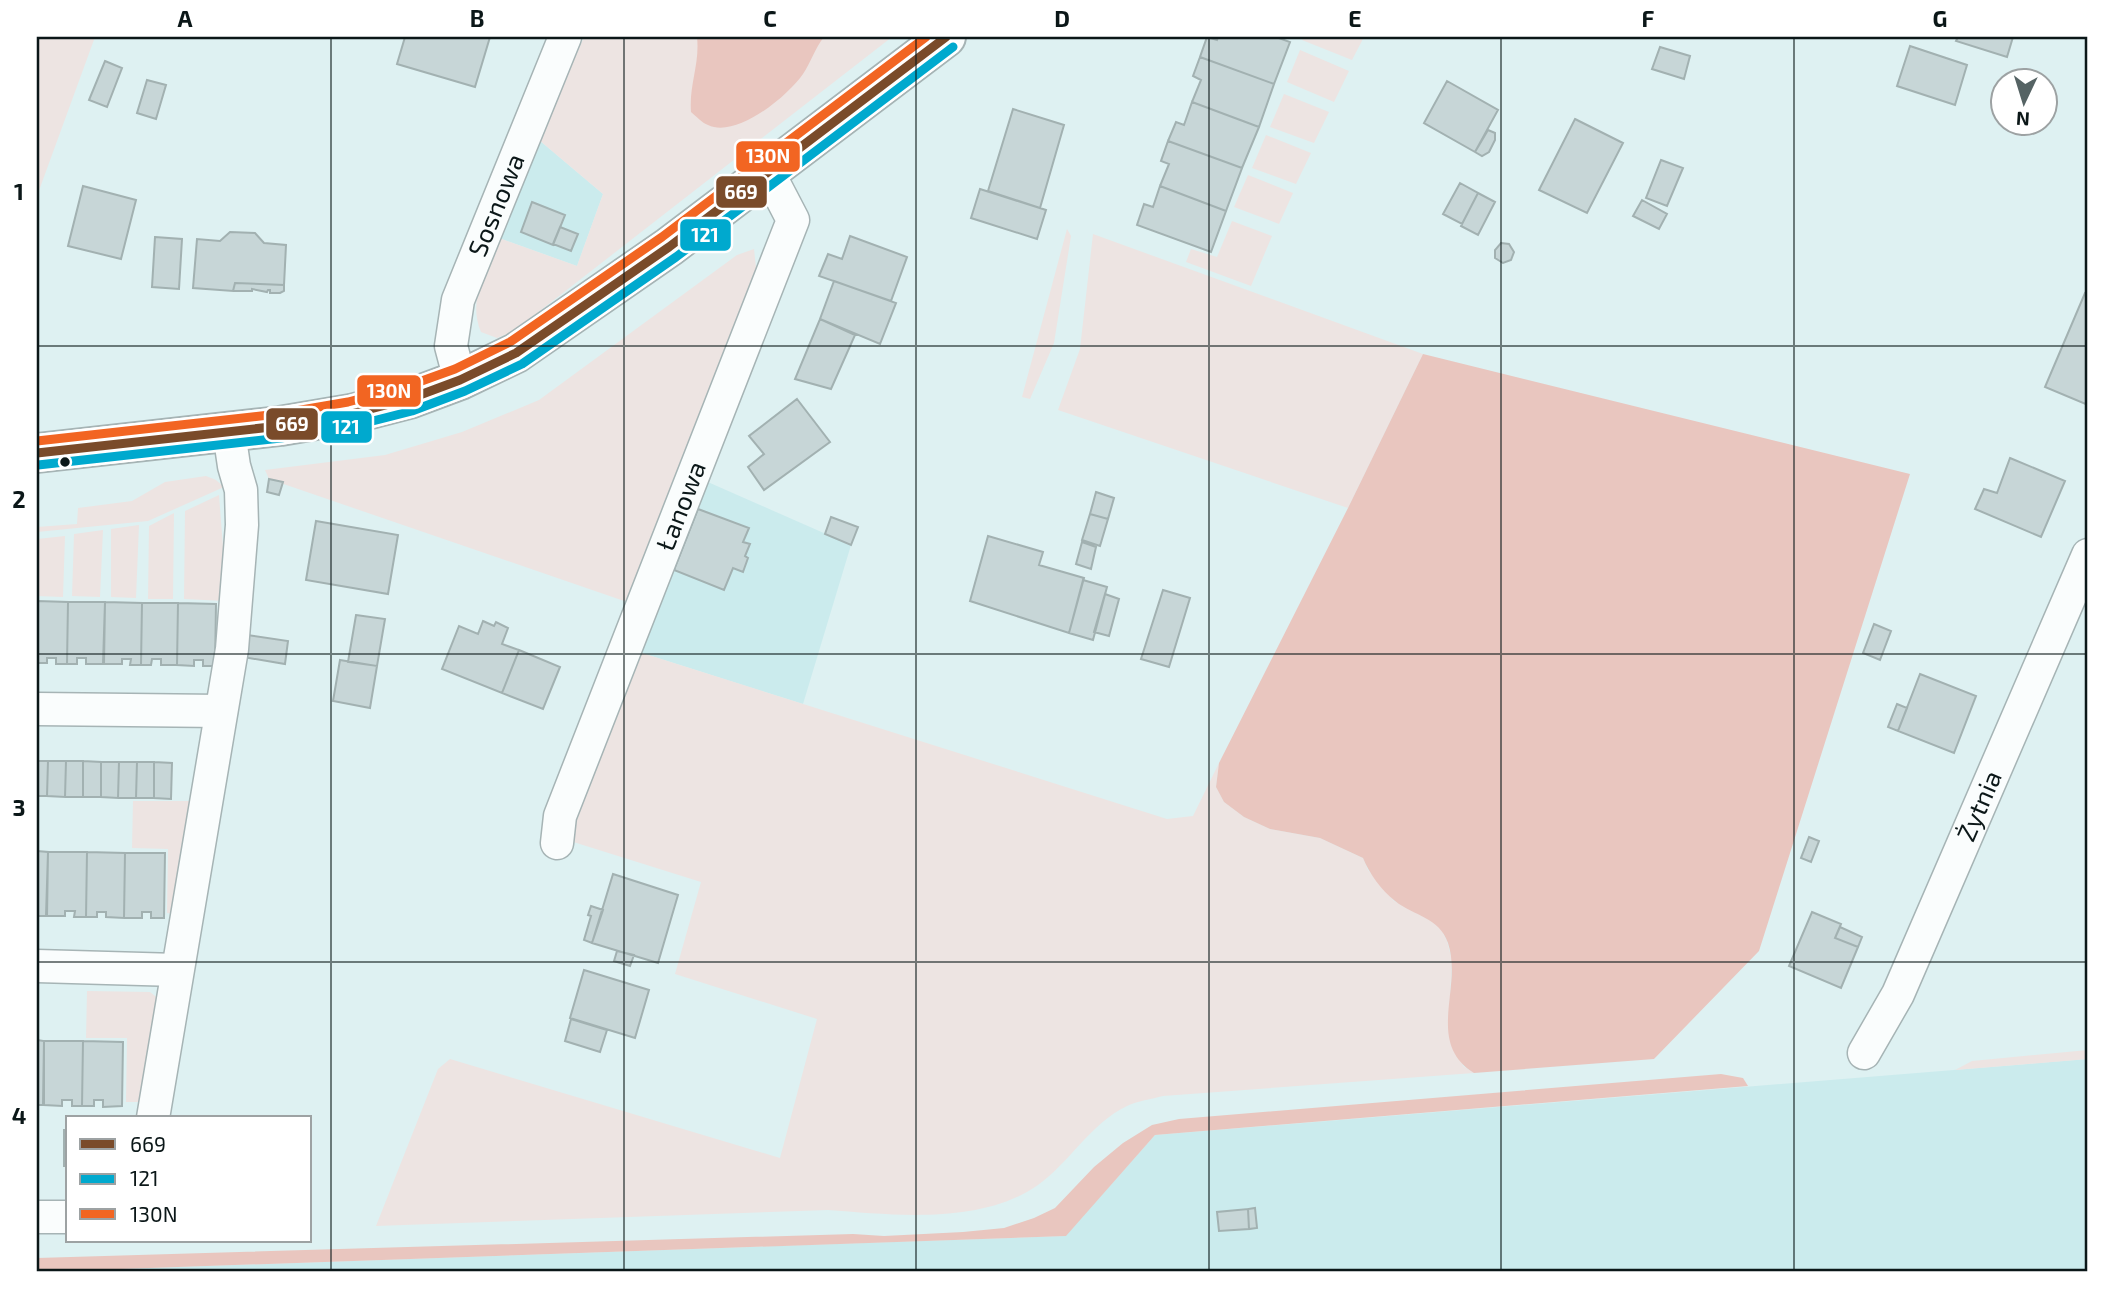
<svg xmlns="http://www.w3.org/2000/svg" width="2125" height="1309" font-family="'Exo 2',sans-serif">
  <rect width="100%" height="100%" fill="#def1f2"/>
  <path fill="#cbebed" d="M539,140L603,194L577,266L499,238Z
    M701,479L851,545L803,704L639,652Z
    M2088,1059V1272H37L1065,1236L1155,1135Z"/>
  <path fill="#ede4e2" d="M37,37H95L37,196Z
    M584,37H892L514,331L497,338L481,332C467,300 487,268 499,238L577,266L603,194L539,140Z
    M1304,37H1364L1352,60L1302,40Z
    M1300,50L1349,71L1334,102L1287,82Z
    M1284,94L1329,112L1314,143L1270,127Z
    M1266,135L1311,153L1296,184L1252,168Z
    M1248,175L1293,193L1279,224L1234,207Z
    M1232,221L1272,236L1251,286L1186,262L1191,249L1217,257Z
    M1067,229L1071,236L1054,343L1030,399L1022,397Z
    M1093,234L1423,354L1348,508L1058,410L1080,349Z
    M754,249L757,277L627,602L269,479L265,470L385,455L462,432L539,400L737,255Z
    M206,476L216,480L224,487L148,521L37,532V527L77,524L78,508L132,501L165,482Z
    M219,495L226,586L224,601L184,599L185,511Z
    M174,513L173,599H148L149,526Z
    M139,525L136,598L111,597V529Z
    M103,530L100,597L72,596L74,534Z
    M65,536L63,597L37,596V539Z
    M639,652L1167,819L1193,816L1219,763L1216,787L1224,802L1244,817L1270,829L1320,838L1363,858L1368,870L1394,901L1439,925L1447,941L1452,960L1449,1014L1463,1066L1474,1073L1163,1096C1152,1099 1137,1101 1127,1106C1091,1123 1070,1162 1038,1185C981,1225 894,1215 828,1210L376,1226L438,1069L450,1059L780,1158L817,1019L675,974L701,882L567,840Z
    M133,801H193L173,914L167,913L168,849L132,848Z
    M87,991L150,992L160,1000L140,1102H126L127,1038H86Z
    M2088,1050V1059L1955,1070L1972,1061Z"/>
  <path fill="#e9c6bf" d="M697,37H824C815,48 811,62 803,74C788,96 736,139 708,125C702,123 696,116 691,112C689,84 700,64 697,37Z
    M1423,354L1910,474L1759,951L1654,1059L1474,1073C1425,1042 1463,988 1448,943C1439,917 1414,916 1395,901C1381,890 1369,873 1363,858L1320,838L1270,829L1244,817L1224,802L1216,787L1219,763L1348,508Z
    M1721,1074L1743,1078L1748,1086L1155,1135L1066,1236L37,1272V1258L853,1234L884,1236L963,1232L1004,1228L1034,1218L1055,1208L1094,1167L1123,1143L1152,1125L1179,1119Z"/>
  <path fill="#c7d6d7" stroke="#a2b1b1" stroke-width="2" d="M405,37H490L475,87L397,64Z
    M1207,37L1217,40L1218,37H1276L1290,42L1274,84L1200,57Z
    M1958,37H2013L2007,57L1956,41Z
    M1910,46L1967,65L1955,105L1897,86Z
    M1660,47L1690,56L1684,79L1652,69Z
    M1200,57L1274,84L1259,127L1192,102L1201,80L1193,76Z
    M105,61L122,68L107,107L89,100Z
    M147,80L166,85L156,119L137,113Z
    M1447,81L1498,110L1475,152L1424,123Z
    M1192,102L1259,127L1242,168L1168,141L1176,122L1184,125Z
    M1013,109L1064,125L1040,208L988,191Z
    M1575,119L1623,143L1587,213L1539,190Z
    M1488,130L1495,133V140L1489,152L1482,156L1475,152Z
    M1168,141L1242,168L1226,211L1160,186L1169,164L1161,161Z
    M1661,160L1683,168L1667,206L1646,198Z
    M1460,183L1478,193L1462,224L1443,214Z
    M83,186L136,200L121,259L68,246Z
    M1160,186L1226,211L1211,252L1137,225L1144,204L1153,207Z
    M980,189L1046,210L1037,239L971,218Z
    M1478,193L1495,202L1478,235L1461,226Z
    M1642,200L1667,214L1659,229L1633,216Z
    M532,202L565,215L553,245L521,232Z
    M560,227L578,234L571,251L553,244Z
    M230,232L255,233L264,243L286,245L284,285L235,283L233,291L193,288L197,239L220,241Z
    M850,236L907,257L891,301L819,276L828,254L842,259Z
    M155,237L182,239L179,289L152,287Z
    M1501,243L1509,244L1514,252L1511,260L1503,263L1495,258V250Z
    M834,281L896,303L880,344L820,319Z
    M235,283L284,285V291L280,293H270V290H268L267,292L252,289V291H233Z
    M2085,293L2088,294V405L2045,387Z
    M820,319L855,335L831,389L795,379Z
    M797,399L830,442L764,490L748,467L764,454L749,436Z
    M2010,458L2065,481L2041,537L1975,509L1984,489L1997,493Z
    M269,479L283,482L279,495L267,492Z
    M1096,492L1114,498L1108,519L1090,514Z
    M698,509L749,528L743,542L750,544L745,556L748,558L743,572L733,568L724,590L674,570Z
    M1090,514L1108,519L1100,546L1082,540Z
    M831,517L858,527L851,545L825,534Z
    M316,521L398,535L388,594L306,580Z
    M988,536L1043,552L1039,565L1084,578L1069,633L970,601Z
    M1082,542L1096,547L1091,569L1076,564Z
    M1083,580L1107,587L1093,640L1069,633Z
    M1163,590L1190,598L1169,667L1141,659Z
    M1105,594L1119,599L1109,636L1094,632Z
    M37,601L68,602L67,664H56V658H47V663H37Z
    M68,602H105L103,664H86V658H77V664H67Z
    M105,602L142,603L141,665H130L131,659H122V664H104Z
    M142,603H178L177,665H161V659H152L151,665H141Z
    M178,603L216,604L215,666H203V660H194V666L177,665Z
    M356,615L385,619L377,666L348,662Z
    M483,621L494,626L496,622L508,628L502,644L519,650L502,693L442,669L459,626L478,634Z
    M1874,624L1891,631L1880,660L1863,653Z
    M247,635L288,641L285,664L243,657Z
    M519,650L560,667L543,709L502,693Z
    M340,660L377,666L370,708L333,701Z
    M1920,674L1976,696L1954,753L1898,731Z
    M1897,704L1907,708L1898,731L1888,727Z
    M37,761H48L47,796H37Z
    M48,761H66L65,797L47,796Z
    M66,761H83V797H65Z
    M83,761L101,762V797H83Z
    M101,762H119L118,798L101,797Z
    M119,762H137L136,798H118Z
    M137,762H154V798H136Z
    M154,762L172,763L171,799L154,798Z
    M1809,837L1819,841L1811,862L1801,858Z
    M37,851L48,852L46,916H37Z
    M48,852H87L86,917H74L75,911H65V916H47Z
    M87,852L125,853L124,918L106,917V912H97V917H86Z
    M125,853H165L164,918H151V912H142V918H124Z
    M613,874L678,895L658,963L592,943Z
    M591,906L603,910L592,943L584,940L591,916L588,915Z
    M1812,912L1841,924L1835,938L1858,947L1841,988L1789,966Z
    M1840,927L1862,937L1858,947L1835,938Z
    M617,951L634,955L630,966L614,961Z
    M584,970L649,990L635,1038L570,1018Z
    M571,1019L607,1030L600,1052L565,1041Z
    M37,1040L44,1041L43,1105H37Z
    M44,1041H83L82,1106H72V1100H62V1106L44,1105Z
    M83,1041L123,1042L122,1106L103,1107V1100H94V1106H82Z
    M64,1130H68V1166H64Z
    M1255,1208L1257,1228L1249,1229L1248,1209Z
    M1248,1209L1249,1229L1219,1231L1217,1212Z"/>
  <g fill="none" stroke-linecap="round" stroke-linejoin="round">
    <g stroke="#a6b4b5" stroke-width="35">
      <g id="street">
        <path id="s1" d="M460,380L451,346L458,300L565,37"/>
        <path d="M37,709L221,711"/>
        <path id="s2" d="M557,843L560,816L793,220L768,172"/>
        <path d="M37,966L177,970"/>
        <path id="s3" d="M1864,1053L1898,994L2088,555"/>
        <path d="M153,1118L232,649L242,525L241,490L234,466L229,432"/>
        <path d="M37,1217H68"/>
      </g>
    </g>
    <g stroke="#a6b4b5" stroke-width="42">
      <path id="secondary" d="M37,453L280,426L351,414L409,399L460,380L516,353L669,247L946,37"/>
    </g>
    <use href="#street" stroke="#fafdfd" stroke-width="32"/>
    <use href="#secondary" stroke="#fafdfd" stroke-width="38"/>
    <g stroke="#fff" stroke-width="14">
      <path id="bus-1" d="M37,453L280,426L351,414L409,399L460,380L516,353L669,247L946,37"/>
    </g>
    <g stroke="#fff" stroke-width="14">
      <path id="bus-2" d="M38,465L281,438L353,426L412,411L465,391L522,364L676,257L953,47"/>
    </g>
    <g stroke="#fff" stroke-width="14">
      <path id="bus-3" d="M37,441L278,414L348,402L405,387L455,369L510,342L662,237L926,37"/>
    </g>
    <use href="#bus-1" stroke="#7a4b2a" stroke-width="9"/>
    <use href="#bus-2" stroke="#00a9ce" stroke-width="9"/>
    <use href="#bus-3" stroke="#f26522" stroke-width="9"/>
  </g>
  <path fill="none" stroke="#0b1718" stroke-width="2" stroke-opacity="0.55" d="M331,37V1272M624,37V1272M916,37V1272M1209,37V1272M1501,37V1272M1794,37V1272M37,346H2088M37,654H2088M37,962H2088"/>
  <circle fill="#0b1718" stroke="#fff" stroke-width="2.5" cx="65" cy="462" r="6"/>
  <g text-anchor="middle" stroke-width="5" stroke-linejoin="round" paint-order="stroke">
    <g font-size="26" fill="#0b1718" stroke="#fff">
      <text dy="9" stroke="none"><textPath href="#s1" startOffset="184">Sosnowa</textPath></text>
      <text dy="9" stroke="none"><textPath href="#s2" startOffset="360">Łanowa</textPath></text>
      <text dy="9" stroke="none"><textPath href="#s3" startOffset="273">Żytnia</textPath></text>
    </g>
  </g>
  <g stroke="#fff" stroke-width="2.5">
    <rect x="735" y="140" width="66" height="33" rx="7" fill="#f26522"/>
    <rect x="715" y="175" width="53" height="34" rx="7" fill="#7a4b2a"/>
    <rect x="679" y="218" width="53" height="34" rx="7" fill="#00a9ce"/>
    <rect x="356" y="374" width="66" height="34" rx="7" fill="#f26522"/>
    <rect x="265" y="407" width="54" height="34" rx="7" fill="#7a4b2a"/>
    <rect x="320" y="410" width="53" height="34" rx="7" fill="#00a9ce"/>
  </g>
  <g font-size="19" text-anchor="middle" font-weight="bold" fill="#fff">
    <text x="768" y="163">130N</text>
    <text x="741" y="199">669</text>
    <text x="705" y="242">121</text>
    <text x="389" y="398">130N</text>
    <text x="292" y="431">669</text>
    <text x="346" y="434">121</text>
  </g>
  <rect width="2125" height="1309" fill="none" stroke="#ffffff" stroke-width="77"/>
  <rect x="66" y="1116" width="245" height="126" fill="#ffffff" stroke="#9da2a3" stroke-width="2"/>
  <rect x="80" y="1139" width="35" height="10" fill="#7a4b2a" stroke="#9da2a3" stroke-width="2"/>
  <text x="130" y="1152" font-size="21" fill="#0b1718">669</text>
  <rect x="80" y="1174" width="35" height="10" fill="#00a9ce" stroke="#9da2a3" stroke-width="2"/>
  <text x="130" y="1186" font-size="21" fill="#0b1718">121</text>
  <rect x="80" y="1209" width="35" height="10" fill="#f26522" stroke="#9da2a3" stroke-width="2"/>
  <text x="130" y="1222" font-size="21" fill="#0b1718">130N</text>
  <g transform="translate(2024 102) rotate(184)"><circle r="33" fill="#ffffff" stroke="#9da2a3" stroke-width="2"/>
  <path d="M0-5L12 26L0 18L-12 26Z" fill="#556364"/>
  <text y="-10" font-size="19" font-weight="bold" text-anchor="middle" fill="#0b1718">N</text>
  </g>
  <rect x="38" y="38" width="2048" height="1232" fill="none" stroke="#0b1718" stroke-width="2.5"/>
  <g font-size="23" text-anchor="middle" font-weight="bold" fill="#0b1718">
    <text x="185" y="27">A</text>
    <text x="477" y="27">B</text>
    <text x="770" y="27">C</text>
    <text x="1062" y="27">D</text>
    <text x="1355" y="27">E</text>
    <text x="1648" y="27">F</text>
    <text x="1940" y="27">G</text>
    <text x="19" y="200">1</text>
    <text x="19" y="508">2</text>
    <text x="19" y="816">3</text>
    <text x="19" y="1124">4</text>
  </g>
</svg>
